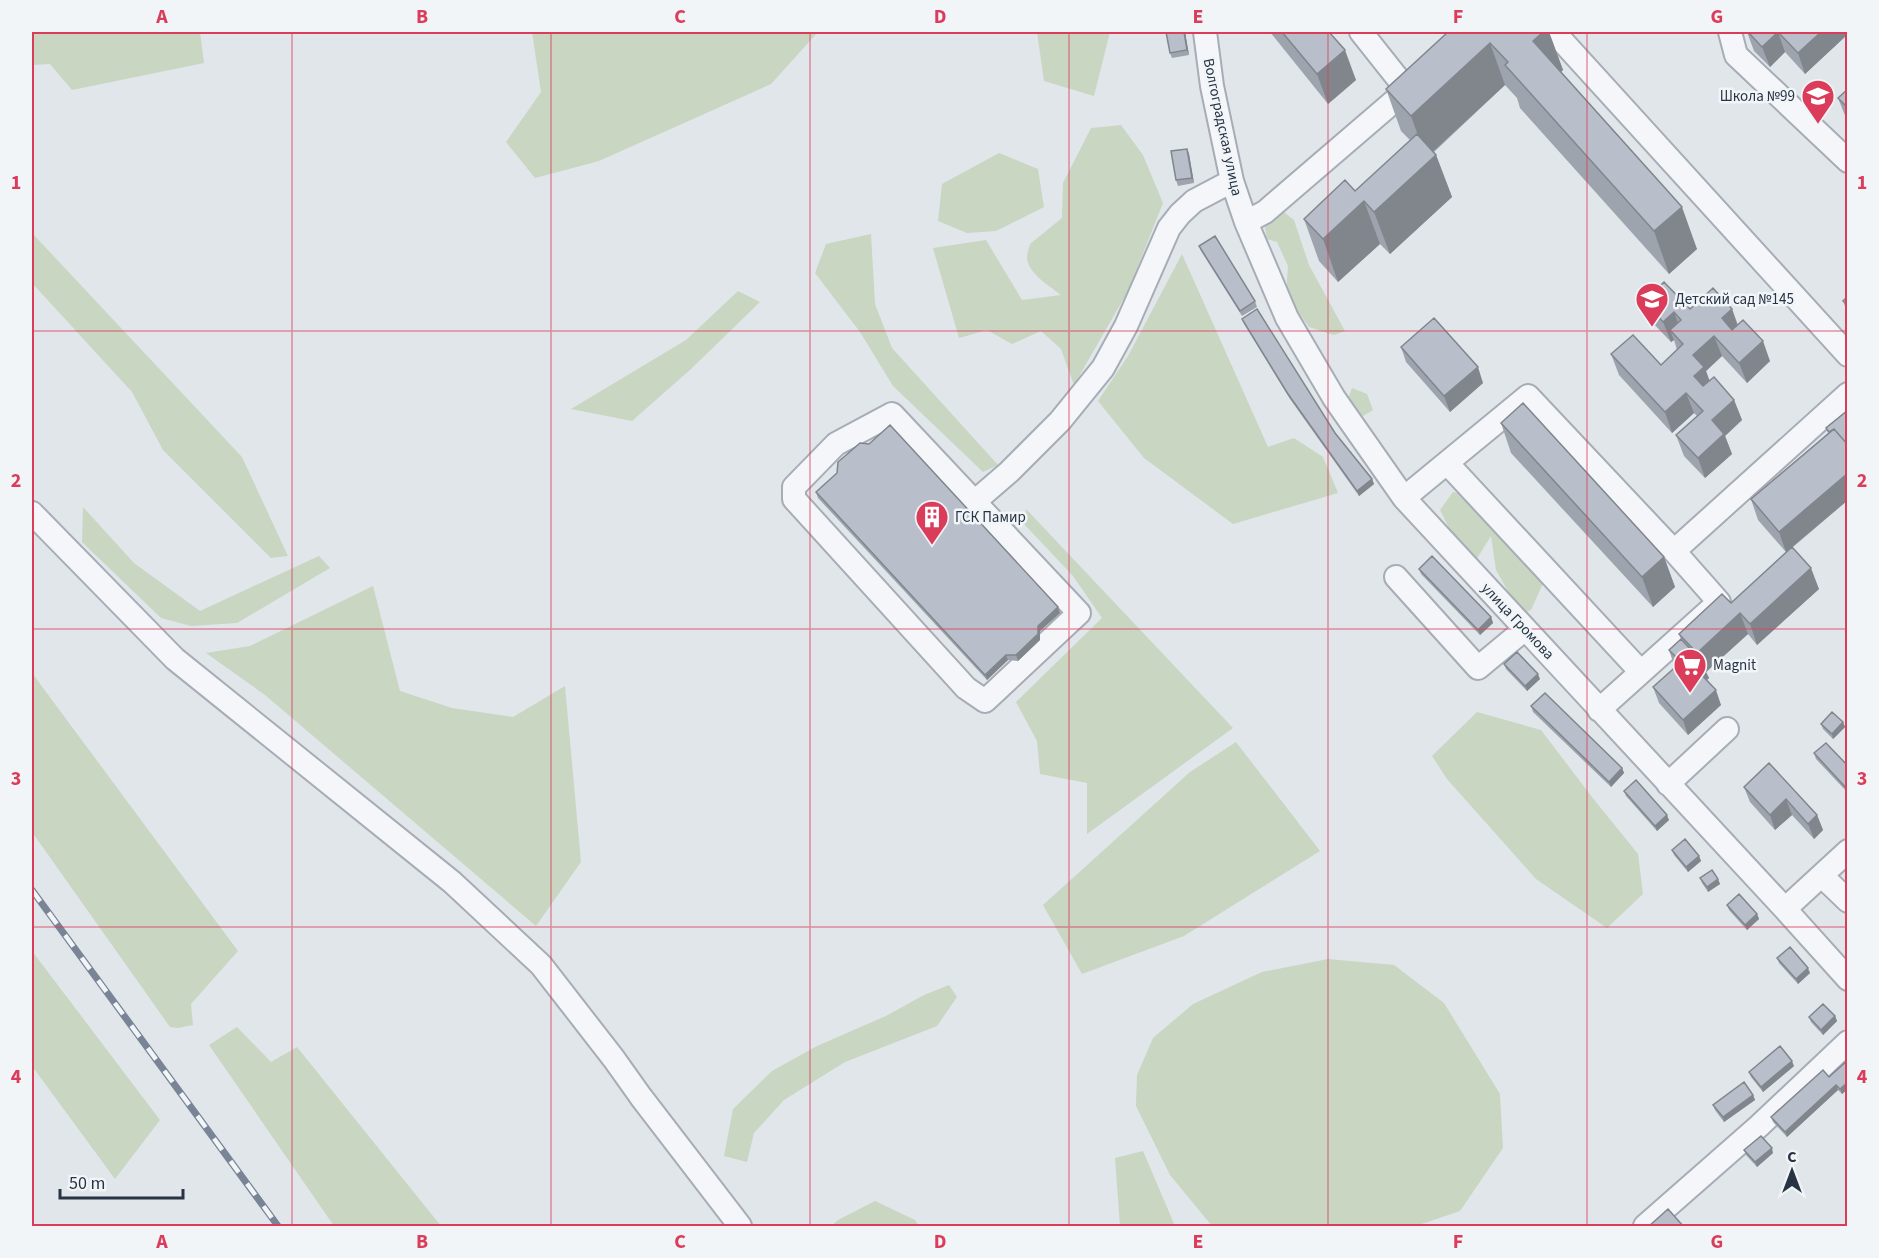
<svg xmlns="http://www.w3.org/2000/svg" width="1879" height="1258" font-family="'Source Sans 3',sans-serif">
  <rect width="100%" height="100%" fill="#e1e6eb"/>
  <path fill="#c8d6c2" d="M32,32H200L204,63L72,90L50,64L32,65Z
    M532,32H818L771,84L599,161L535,178L506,142L541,92Z
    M1037,32H1110L1094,96L1044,81Z
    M1121,125L1143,155L1163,203L1128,291L1074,385L1061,349L1041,331L1012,344L987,330L959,338L933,248L986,240L1022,300L1061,295C1051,287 1029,274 1027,259C1027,254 1029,248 1030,244L1062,218L1063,183L1091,128Z
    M999,153L1038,169L1044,207L996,231L967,233L938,221L942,184Z
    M1276,206L1294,220L1309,265L1345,331L1334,335L1309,327L1286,295L1288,266L1277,242L1267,239L1264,222Z
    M32,233L242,457L288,556L271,558L163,450L132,392L32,283Z
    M871,234L875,304L892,348L998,465L983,472L893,386L860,332L815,273L826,244Z
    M1182,254L1268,447L1294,438L1323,457L1338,493L1233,524L1144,458L1098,401L1128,356Z
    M738,291L760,302L691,369L632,421L571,409L686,340Z
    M1352,388L1367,394L1373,410L1363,416L1355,410L1348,399Z
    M1453,492L1472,496L1544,581L1531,610L1521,614L1496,570L1491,536L1476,560L1450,530L1440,510Z
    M83,507L134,563L200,611L319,556L330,568L237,623L191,626L161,618L82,542Z
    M1026,509L1233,728L1087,834V783L1040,774L1037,741L1016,702L1102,618L1073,576L1024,524Z
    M373,586L400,691L452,708L513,717L565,686L581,862L536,926L265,695L206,653L250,646Z
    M32,673L238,951L191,1004L193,1025L178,1028L170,1027L32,832Z
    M1477,712L1541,730L1592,797L1638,854L1643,894L1607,928L1536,879L1447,779L1432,756Z
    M1236,742L1320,851L1184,936L1082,974L1043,905L1190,772Z
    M32,951L160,1120L115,1179L32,1066Z
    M1328,959L1394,965L1444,1003L1500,1094L1503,1148L1460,1211L1416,1226H1212L1170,1175L1136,1106L1137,1075L1153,1038L1193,1004L1262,972Z
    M949,985L957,997L937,1026L845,1062L784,1100L754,1133L747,1162L724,1156L733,1109L772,1071L817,1046L886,1016L924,995Z
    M237,1027L271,1062L297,1047L441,1226H334L209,1045Z
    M1143,1151L1175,1226H1120L1115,1158Z
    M875,1201L915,1220L919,1226H831L838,1220Z"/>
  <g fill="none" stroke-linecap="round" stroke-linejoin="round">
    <g stroke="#a6adb6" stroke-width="26">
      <path id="minor" d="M1205,32L1212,86L1232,181L1246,222L1287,318L1334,398L1404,498L1785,909L1848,979
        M1361,32L1407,90
        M1554,32L1848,355
        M1730,32L1736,55L1848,161
        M1246,222L1265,212L1414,84
        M892,414L1079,613L985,701L966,688L794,499V487L836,444Z
        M1447,463L1641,672
        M1404,498L1528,396L1674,551
        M966,509L1009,472L1060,421L1103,368L1126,326L1169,228L1180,214L1194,201L1232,181
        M32,513L175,659L452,882L541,965L614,1059L641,1097L740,1226
        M1396,577L1478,668L1525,629
        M1599,710L1719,602L1674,551L1848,394
        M1668,784L1727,729
        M1822,876L1848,901
        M1785,909L1848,851
        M1645,1226L1759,1126L1848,1042"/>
    </g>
    <use href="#minor" stroke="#f5f6f9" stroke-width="22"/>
    <g stroke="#798596" stroke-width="7">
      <path id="rail" d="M32,890L278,1226"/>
    </g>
    <use href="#rail" stroke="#f1f5f8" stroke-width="4.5" stroke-dasharray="14" stroke-linecap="butt"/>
  </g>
  <path fill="#9ea4ae" d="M1185,32L1189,55L1172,58L1170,53Z
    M1270,32H1329L1356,80L1328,104Z
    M1448,32H1549L1563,70L1561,72L1697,249L1669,274L1520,108L1517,98L1505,85L1434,152L1436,155L1452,197L1390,254L1380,244L1338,282L1319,261L1304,219L1355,191L1410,140L1401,131L1386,89Z
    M1747,32H1848V34L1805,74L1785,52L1770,67L1754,51Z
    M1848,89V120L1846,118L1838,98Z
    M1187,149L1189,154L1194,183L1178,186L1176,180Z
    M1199,246L1255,301L1257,307L1242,316L1201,251Z
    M1848,296V314L1843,301Z
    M1644,301L1690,309H1732L1738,325L1770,361L1747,383L1722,356L1706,371L1709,381L1734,400L1742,420L1725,436L1732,454L1705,478L1684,456L1676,435L1697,416L1694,413L1672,433L1619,375L1611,354L1661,365L1677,350L1674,340L1671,342L1651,321Z
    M1242,319L1335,433L1372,479L1374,484L1359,496L1290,399L1244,324Z
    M1401,347L1483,383L1450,412L1406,362Z
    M1848,410V500L1792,548L1819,589L1757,645L1748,634L1706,672L1709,678L1707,680L1721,705L1688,735L1659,703L1653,687L1676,667L1674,665L1669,650L1681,639L1679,634L1731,603L1786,552L1758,520L1751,499L1828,433L1826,428Z
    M1501,423L1664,557L1675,587L1653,607L1511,453Z
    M816,492L1058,607L1060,613L1040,631V640L1018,661L1008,660L987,680L818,498Z
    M1419,569L1491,617L1493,623L1480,635L1421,574Z
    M1504,664L1540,679L1527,691L1506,669Z
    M1531,706L1622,768L1624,773L1611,787L1533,712Z
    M1843,722L1845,727L1833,739L1823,729L1821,724Z
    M1814,753L1848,766V793L1816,759Z
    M1769,763L1817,815L1823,830L1814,839L1792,815L1775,830L1750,802L1744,787Z
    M1624,791L1669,820L1657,831L1626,796Z
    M1672,850L1699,856L1701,861L1688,872L1674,855Z
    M1700,878L1718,879L1720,884L1708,892L1702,883Z
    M1727,905L1757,914L1759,919L1747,930L1729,910Z
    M1777,958L1810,973L1798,984L1779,963Z
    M1835,1016L1837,1021L1823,1035L1811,1022L1809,1017Z
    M1848,1060V1089L1842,1094L1838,1090L1787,1137L1773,1122L1771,1117L1829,1077Z
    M1794,1066L1763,1092L1751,1077L1749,1072Z
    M1753,1095L1755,1100L1724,1122L1715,1110L1713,1105Z
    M1744,1150L1773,1153L1757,1167L1746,1155Z"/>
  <path fill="#81868d" d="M1184,32H1185L1189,55L1187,50Z
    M1543,32H1549L1563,70L1548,84L1533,41Z
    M1778,32L1785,52L1770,67L1762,47Z
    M1821,32H1848V34L1805,74L1798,53Z
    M1490,43L1505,85L1426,158L1411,116Z
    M1345,50L1356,80L1328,104L1317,74Z
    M1187,149L1189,154L1194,183L1192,178Z
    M1436,155L1452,197L1390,254L1374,212Z
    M1364,201L1380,244L1338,282L1323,239Z
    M1682,207L1697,249L1669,274L1654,231Z
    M1732,309L1739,330L1729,339L1722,318Z
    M1674,312L1682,333L1670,330L1674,340L1671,342L1663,322Z
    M1714,336L1722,356L1706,371L1712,387L1701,397L1694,376L1693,355Z
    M1763,341L1770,361L1747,383L1739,363Z
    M1478,367L1483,383L1450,412L1444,396Z
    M1686,393L1694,413L1672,433L1665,412Z
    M1734,400L1742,420L1725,436L1732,454L1705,478L1698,458L1712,420Z
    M1848,473V500L1786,552L1779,532Z
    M1372,479L1374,484L1359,496L1357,491Z
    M1664,557L1675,587L1653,607L1642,577Z
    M1811,568L1819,589L1757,645L1750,624Z
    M1058,607L1060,613L1040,631V640L1018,661L1016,655L1038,626Z
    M1740,613L1748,634L1706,672L1709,678L1702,684L1696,669L1701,665L1697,653Z
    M1491,617L1493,623L1480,635L1478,630Z
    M1006,655L1008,660L987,680L985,675Z
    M1538,674L1540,679L1527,691L1525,686Z
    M1716,690L1721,705L1688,735L1683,720Z
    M1843,722L1845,727L1833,739L1832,734Z
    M1622,768L1624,773L1611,787L1609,782Z
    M1786,799L1792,815L1775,830L1770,815Z
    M1667,815L1669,820L1657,831L1655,826Z
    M1817,815L1823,830L1814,839L1808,824Z
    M1699,856L1701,861L1688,872L1686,867Z
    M1718,879L1720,884L1708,892L1707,887Z
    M1757,914L1759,919L1747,930L1745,925Z
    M1808,968L1810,973L1798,984L1796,979Z
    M1835,1016L1837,1021L1823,1035L1821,1030Z
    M1792,1061L1794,1066L1763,1092L1761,1087Z
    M1848,1082V1089L1842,1094L1840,1089Z
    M1836,1085L1838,1090L1787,1137L1785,1132Z
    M1753,1095L1755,1100L1724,1122L1723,1117Z
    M1772,1148L1773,1153L1757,1167L1755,1162Z"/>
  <path fill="#b8bfca" stroke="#81868d" stroke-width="1.5" d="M1166,32H1184L1187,50L1170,53Z
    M1282,32H1329L1345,50L1317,74Z
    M1448,32H1543L1533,41L1682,207L1654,231L1505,65L1508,62L1490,43L1411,116L1386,89Z
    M1748,32H1821L1798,53L1778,32L1762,47Z
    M1848,89V108L1838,98Z
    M1417,134L1436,155L1374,212L1364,201L1323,239L1304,219L1345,180L1355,191Z
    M1187,149L1192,178L1176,180L1171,151Z
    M1215,236L1255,301L1240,311L1199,246Z
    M1664,282L1690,309L1713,288L1732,309L1722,318L1732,330L1743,320L1763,341L1739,363L1714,336L1693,355L1704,367L1694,376L1703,386L1714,377L1734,400L1712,420L1724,434L1698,458L1676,435L1703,411L1686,393L1665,412L1611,354L1633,335L1661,365L1683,344L1670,330L1681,320L1674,312L1663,322L1644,301Z
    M1848,296V305L1843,301Z
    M1257,309L1335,433L1372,479L1357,491L1288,394L1242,319Z
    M1434,318L1478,367L1444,396L1401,347Z
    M1523,403L1664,557L1642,577L1501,423Z
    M1848,410V445L1834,429L1829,432L1826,428Z
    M890,425L1058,607L1038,626V634L1016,655H1006L985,675L816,492L837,473L838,462L860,443L869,444Z
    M1834,429L1848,445V473L1779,532L1751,499Z
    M1792,547L1811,568L1750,624L1740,613L1697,653L1679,634L1722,594L1731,603Z
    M1432,556L1491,617L1478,630L1419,569Z
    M1681,639L1703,663L1696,669L1716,690L1683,720L1653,687L1681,662L1669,650Z
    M1517,652L1538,674L1525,686L1504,664Z
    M1545,693L1622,768L1609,782L1531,706Z
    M1832,712L1843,722L1832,734L1821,724Z
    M1826,743L1848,766V790L1814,753Z
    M1769,763L1817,815L1808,824L1786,799L1770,815L1744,787Z
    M1636,780L1667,815L1655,826L1624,791Z
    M1685,839L1699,856L1686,867L1672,850Z
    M1712,870L1718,879L1707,887L1700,878Z
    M1739,894L1757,914L1745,925L1727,905Z
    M1790,947L1808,968L1796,979L1777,958Z
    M1823,1004L1835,1016L1821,1030L1809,1017Z
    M1780,1046L1792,1061L1761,1087L1749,1072Z
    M1848,1060V1082L1840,1089L1836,1085L1785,1132L1771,1117L1823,1070L1829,1077Z
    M1744,1082L1753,1095L1723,1117L1713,1105Z
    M1761,1136L1772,1148L1755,1162L1744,1150Z
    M1668,1209L1684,1227H1648Z"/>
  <path fill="none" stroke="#db3c5a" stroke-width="1.5" stroke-opacity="0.55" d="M292,32V1226M551,32V1226M810,32V1226M1069,32V1226M1328,32V1226M1587,32V1226M32,331H1848M32,629H1848M32,927H1848"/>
  <defs>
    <g id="school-pin" transform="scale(1.725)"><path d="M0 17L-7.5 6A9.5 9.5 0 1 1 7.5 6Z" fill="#db3c5a" stroke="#f1f5f8"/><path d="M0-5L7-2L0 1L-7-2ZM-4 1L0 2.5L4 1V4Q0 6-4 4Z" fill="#fff"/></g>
    <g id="building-pin" transform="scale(1.725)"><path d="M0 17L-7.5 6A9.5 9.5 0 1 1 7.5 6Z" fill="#db3c5a" stroke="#f1f5f8"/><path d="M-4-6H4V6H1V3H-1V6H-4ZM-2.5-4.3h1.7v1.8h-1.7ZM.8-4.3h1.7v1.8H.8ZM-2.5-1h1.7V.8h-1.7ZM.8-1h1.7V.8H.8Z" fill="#fff"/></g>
    <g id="supermarket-pin" transform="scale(1.725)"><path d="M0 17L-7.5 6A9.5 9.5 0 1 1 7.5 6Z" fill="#db3c5a" stroke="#f1f5f8"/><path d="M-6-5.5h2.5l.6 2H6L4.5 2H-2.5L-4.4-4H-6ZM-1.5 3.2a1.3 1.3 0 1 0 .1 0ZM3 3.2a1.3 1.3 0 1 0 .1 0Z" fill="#fff"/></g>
  </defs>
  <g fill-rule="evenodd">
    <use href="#school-pin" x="1818" y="96"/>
    <use href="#school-pin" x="1652" y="299"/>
    <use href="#building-pin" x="932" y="517"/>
    <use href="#supermarket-pin" x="1690" y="665"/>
  </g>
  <g text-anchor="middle" stroke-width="5" stroke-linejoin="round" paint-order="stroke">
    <g font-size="15" fill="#283445" stroke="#f1f5f8" text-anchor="start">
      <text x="1795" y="101" text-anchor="end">Школа №99</text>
      <text x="1675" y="304">Детский сад №145</text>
      <text x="955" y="522">ГСК Памир</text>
      <text x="1713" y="670">Magnit</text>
    </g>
    <g font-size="15" fill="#283445" stroke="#f1f5f8">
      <text transform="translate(1223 127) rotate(78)" y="5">Волгоградская улица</text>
      <text transform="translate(1518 621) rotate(47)" y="5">улица Громова</text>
    </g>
  </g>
  <rect width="1879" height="1258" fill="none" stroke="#f1f5f8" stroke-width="66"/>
  <g transform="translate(1792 1171)" stroke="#f1f5f8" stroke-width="4.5" paint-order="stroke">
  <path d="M0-4.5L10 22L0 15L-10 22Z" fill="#283445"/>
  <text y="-9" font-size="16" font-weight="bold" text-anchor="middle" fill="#283445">С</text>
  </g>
  <path d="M60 1189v9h123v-9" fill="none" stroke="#283445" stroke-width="3"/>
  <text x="69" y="1189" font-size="18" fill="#283445" stroke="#f1f5f8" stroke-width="4.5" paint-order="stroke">50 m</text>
  <rect x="33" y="33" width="1813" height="1192" fill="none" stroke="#db3c5a" stroke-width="2"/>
  <g font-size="20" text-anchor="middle" font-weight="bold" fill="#db3c5a">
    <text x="162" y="23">A</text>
    <text x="422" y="23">B</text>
    <text x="680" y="23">C</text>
    <text x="940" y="23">D</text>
    <text x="1198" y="23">E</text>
    <text x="1458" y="23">F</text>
    <text x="1717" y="23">G</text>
    <text x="16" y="189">1</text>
    <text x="1862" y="189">1</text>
    <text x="16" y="487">2</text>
    <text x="1862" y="487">2</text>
    <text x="16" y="785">3</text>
    <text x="1862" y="785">3</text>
    <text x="16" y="1083">4</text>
    <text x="1862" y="1083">4</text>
    <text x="162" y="1248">A</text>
    <text x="422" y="1248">B</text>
    <text x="680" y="1248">C</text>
    <text x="940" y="1248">D</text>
    <text x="1198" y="1248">E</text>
    <text x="1458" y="1248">F</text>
    <text x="1717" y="1248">G</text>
  </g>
</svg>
